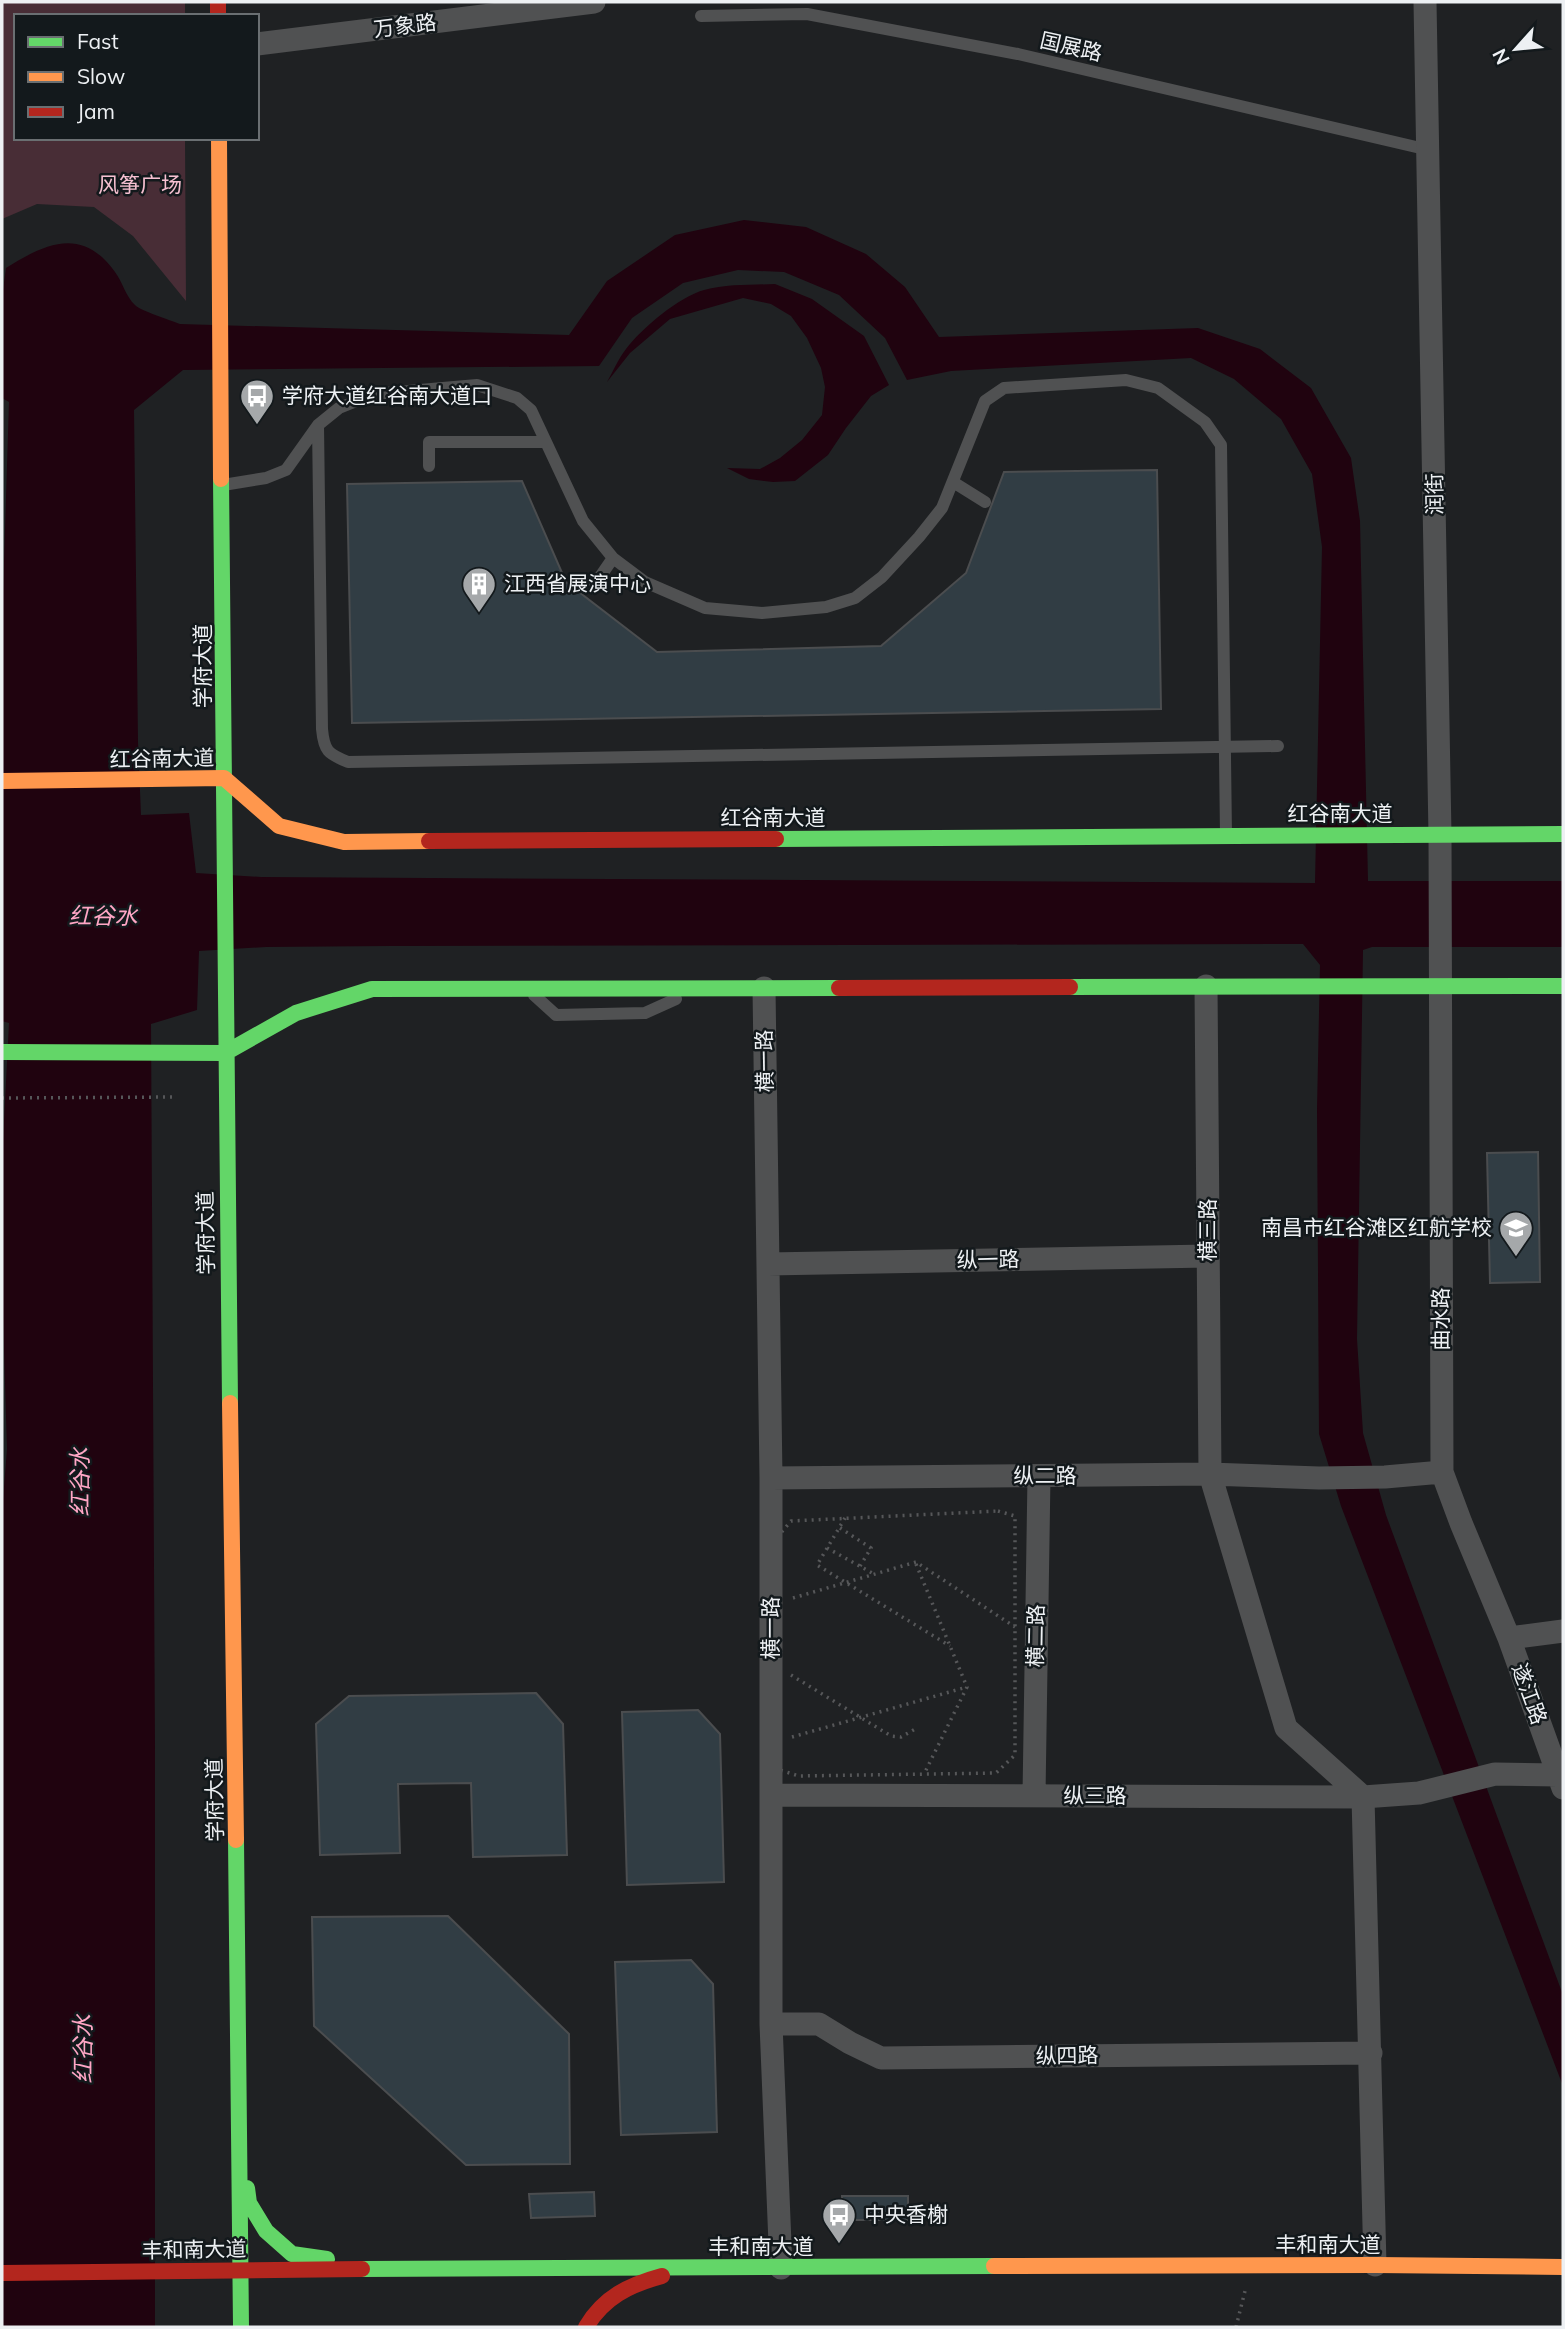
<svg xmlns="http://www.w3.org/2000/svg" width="1565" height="2329" font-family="Mulish,'Noto Sans SC',sans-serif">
  <rect width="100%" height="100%" fill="#1f2123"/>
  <path fill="#482d36" d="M2,2H185V16H16V138H185L186,301L133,236L94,207L37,204L2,219Z"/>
  <path fill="#20030f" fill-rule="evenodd" d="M744,220L806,227L866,254L905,287L939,337L1198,328L1260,349L1311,388L1351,458L1360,521L1368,881H1563V947H1372L1363,950L1357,1339L1363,1433L1386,1515L1563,1995V2086L1341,1506L1319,1434L1317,1109L1320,965L1303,944L390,946L266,947L199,951L197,1010L151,1024L155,1749V2327H3L2,1512L7,1449L2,1283V1160L9,1023L2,1021V626L9,402L2,398V297L6,268C46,243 82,226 115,272C122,281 126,297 135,305C141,311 170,320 180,324L569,335L607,281L675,235ZM738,270L784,272L839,295L885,338L907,380L951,371L1191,358L1234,379L1281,419L1312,474L1322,547L1315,883L261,877L196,873L189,813L141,815L138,742L134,410L183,370L599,366L632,318L683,283Z
    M775,284L812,299L864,336L889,385L871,396L846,428L828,455L795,481L773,482L749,479L727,468L760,469L780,458L802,440L822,415L825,387L821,368L807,338L791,316L771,304L743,298L670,319L630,353L607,382C613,372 618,359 626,349C642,328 679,297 704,290C727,284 752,285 775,284Z"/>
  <path fill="#313d44" stroke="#4b4d4f" stroke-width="2" d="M1157,470L1161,709L352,723L347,484L522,481L566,582L657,652L881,646L966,573L1004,472Z
    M1538,1152L1540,1282L1490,1283L1487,1153Z
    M536,1693L563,1724L567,1855L473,1857L471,1783L398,1784L400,1853L320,1855L316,1724L349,1696Z
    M698,1710L720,1734L724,1882L627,1885L622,1712Z
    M448,1916L569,2034L570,2164L466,2165L314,2026L312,1917Z
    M691,1960L713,1984L717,2132L621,2135L615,1962Z
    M594,2192L595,2216L531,2218L529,2194Z
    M842,2196H908V2220H842Z"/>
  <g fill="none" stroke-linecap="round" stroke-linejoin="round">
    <path stroke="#565759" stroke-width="3.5" stroke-dasharray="2 5" stroke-linecap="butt" d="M2,1098L176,1097
      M998,1511L1015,1516V1755L996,1773L799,1776L780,1770L776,1764L775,1742L774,1541L791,1521Z
      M845,1518L817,1565L950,1646
      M840,1528L871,1548L860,1566
      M827,1548L874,1574
      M916,1564L967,1687L924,1774
      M793,1598L916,1562L1015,1627
      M791,1675L891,1736L901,1737L917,1728
      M792,1737L967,1687
      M1236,2327L1245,2291"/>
    <path stroke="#505152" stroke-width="12" d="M701,16L807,14L1018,54L1429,150
      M318,425L322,729C324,751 328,754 348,762L1278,746
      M429,466V442H546
      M953,482L985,502
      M223,485L266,478L286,470L318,425L339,408L374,394L477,385L517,398L531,410L583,521L613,558L645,582L705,608L762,613L826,607L855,598L882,577L919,537L942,508L985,401L1004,388L1126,380L1158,388L1205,422L1221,445L1226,835
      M593,587L613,558
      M534,995L556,1015L645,1013L676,999"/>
    <path stroke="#505152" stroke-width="23" d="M1425,2L1440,835L1442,1472L1461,1523L1509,1638L1563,1788
      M257,44L594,2
      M1206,986L1210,1474L1286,1728L1363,1797L1375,2265
      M764,988L771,1478V2024L781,2268
      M768,1264L1208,1256
      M771,1478L1210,1474L1319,1478L1385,1477L1442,1472
      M1509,1638L1563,1631
      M771,1795L1363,1797L1419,1793L1495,1774L1558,1775
      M1034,1795L1039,1476
      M771,2024H819L850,2043L881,2058L1371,2053"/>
    <path stroke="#63d668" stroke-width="16" d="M221,479L230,1403
      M776,839L1563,834
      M1070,987L1563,986
      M2,1052L225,1053L296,1013L372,989L839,988
      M236,1840L241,2327
      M247,2188L249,2203L266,2231L292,2254L327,2259
      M362,2269L994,2266"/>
    <path stroke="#ff974d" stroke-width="16" d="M219,138L221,479
      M2,781L224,778L279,826L344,842L429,841
      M230,1403L236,1840
      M994,2266L1375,2265L1563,2267"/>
    <path stroke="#b3261e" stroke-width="16" d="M218,2V16
      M429,841L776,839
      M839,988L1070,987
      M2,2273L362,2269
      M586,2327C604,2297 629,2285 662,2276"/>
  </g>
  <defs>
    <g id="bus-pin" transform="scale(1.75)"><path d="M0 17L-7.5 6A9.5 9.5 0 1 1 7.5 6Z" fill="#a5a8aa" stroke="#13191c"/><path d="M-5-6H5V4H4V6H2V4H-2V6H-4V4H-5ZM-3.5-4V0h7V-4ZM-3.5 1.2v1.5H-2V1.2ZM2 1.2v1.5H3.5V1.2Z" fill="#fff"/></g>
    <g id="building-pin" transform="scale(1.75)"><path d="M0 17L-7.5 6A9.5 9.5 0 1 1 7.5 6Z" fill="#a5a8aa" stroke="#13191c"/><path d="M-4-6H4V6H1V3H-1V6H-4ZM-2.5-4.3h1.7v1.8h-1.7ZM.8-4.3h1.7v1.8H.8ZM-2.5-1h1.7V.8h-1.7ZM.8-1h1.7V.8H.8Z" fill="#fff"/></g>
    <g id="school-pin" transform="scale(1.75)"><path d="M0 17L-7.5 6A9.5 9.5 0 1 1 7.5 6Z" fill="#a5a8aa" stroke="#13191c"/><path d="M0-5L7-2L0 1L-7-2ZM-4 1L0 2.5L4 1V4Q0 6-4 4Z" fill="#fff"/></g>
  </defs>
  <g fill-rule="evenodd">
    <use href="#bus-pin" x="257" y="396"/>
    <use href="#building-pin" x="479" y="584"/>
    <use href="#school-pin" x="1516" y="1228"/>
    <use href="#bus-pin" x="839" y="2215"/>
  </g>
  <g text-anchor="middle" stroke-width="5" stroke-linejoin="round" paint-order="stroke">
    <g font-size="21" fill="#edf0f3" stroke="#13191c">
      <text transform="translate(405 26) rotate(-7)" y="7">万象路</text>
      <text transform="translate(1071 47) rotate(13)" y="7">国展路</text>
      <text transform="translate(1435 494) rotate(-91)" y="7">润街</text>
      <text transform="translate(203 666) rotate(-90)" y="7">学府大道</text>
      <text transform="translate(162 759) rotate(-1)" y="7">红谷南大道</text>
      <text x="1340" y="821">红谷南大道</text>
      <text x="773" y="825">红谷南大道</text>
      <text transform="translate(765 1061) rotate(-91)" y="7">横一路</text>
      <text transform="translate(1208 1230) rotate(-90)" y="7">横三路</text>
      <text transform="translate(206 1233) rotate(-91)" y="7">学府大道</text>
      <text transform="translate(988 1260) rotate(-1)" y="7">纵一路</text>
      <text transform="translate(1441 1319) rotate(-90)" y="7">曲水路</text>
      <text x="1045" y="1483">纵二路</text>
      <text transform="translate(771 1628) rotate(-90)" y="7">横一路</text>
      <text transform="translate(1036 1636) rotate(-89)" y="7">横二路</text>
      <text transform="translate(1529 1694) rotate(70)" y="7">遂江路</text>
      <text x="1095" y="1803">纵三路</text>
      <text transform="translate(215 1800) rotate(-91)" y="7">学府大道</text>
      <text transform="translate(1067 2056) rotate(-1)" y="7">纵四路</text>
      <text x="1328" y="2252">丰和南大道</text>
      <text x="761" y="2254">丰和南大道</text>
      <text transform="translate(194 2250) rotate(-1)" y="7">丰和南大道</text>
    </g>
    <g font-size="21" fill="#f6c0d1" stroke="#13191c">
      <text x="140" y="192">风筝广场</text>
    </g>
    <g font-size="21" fill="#edf0f3" stroke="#13191c" text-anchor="start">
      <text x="282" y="403">学府大道红谷南大道口</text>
      <text x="504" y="591">江西省展演中心</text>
      <text x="1492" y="1235" text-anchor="end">南昌市红谷滩区红航学校</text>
      <text x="864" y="2222">中央香榭</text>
    </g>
    <g font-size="23" font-style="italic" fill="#ffa6c5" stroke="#13191c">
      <text x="103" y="924">红谷水</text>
      <text transform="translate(80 1482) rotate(-90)" y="8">红谷水</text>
      <text transform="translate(83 2049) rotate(-90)" y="8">红谷水</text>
    </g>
  </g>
  <rect width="1565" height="2329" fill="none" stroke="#edf0f3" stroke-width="7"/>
  <rect x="14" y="14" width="245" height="126" fill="#13191c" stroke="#6a6f72" stroke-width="2"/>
  <rect x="28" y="37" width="35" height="10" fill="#63d668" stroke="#6a6f72" stroke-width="2"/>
  <text x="77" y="49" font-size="21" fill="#edf0f3">Fast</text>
  <rect x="28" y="72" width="35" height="10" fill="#ff974d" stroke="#6a6f72" stroke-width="2"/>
  <text x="77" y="84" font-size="21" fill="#edf0f3">Slow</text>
  <rect x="28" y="107" width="35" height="10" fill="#b3261e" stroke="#6a6f72" stroke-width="2"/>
  <text x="77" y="119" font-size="21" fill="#edf0f3">Jam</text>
  <g transform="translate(1516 49) rotate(243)" stroke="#13191c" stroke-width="5" paint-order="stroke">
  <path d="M0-5L12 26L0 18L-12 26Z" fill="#edf0f3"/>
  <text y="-10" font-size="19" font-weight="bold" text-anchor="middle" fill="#edf0f3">N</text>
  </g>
</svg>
